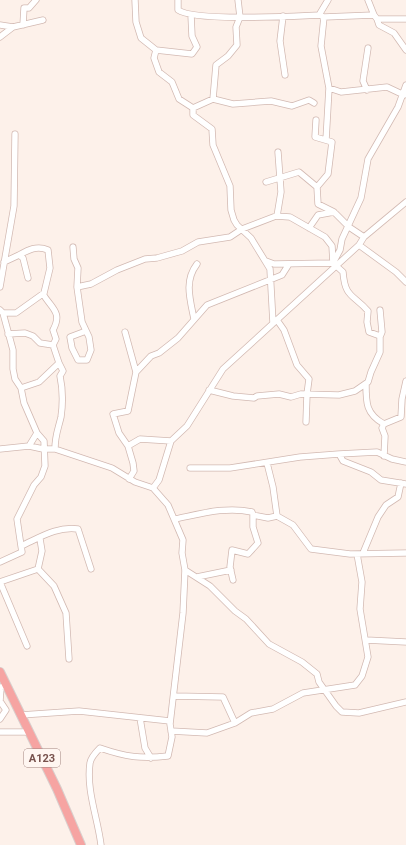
<svg xmlns="http://www.w3.org/2000/svg" width="406" height="845" font-family="Roboto,sans-serif">
  <rect width="100%" height="100%" fill="#fdf1ea"/>
  <g fill="none" stroke-linecap="round" stroke-linejoin="round">
    <g stroke="#d2b9b2" stroke-width="7">
      <path id="minor" d="M135,0L136,22L141,38L156,50L154,58L159,72L172,82L179,99L193,108V115L212,129L213,145L230,186L231,210L234,220L237,225L251,238L270,269L273,323
        M178,0V10C195,22 294,16 319,15
        M328,0L319,15L324,17L374,15L377,19H406
        M368,0L374,15
        M283,16L280,41L285,75
        M324,17L321,46L329,88L326,140
        M377,19L379,25L394,33L406,50
        M0,25L13,27L43,20
        M23,25L24,8H29L36,0
        M0,37L13,27
        M156,50L192,54L197,47L192,36L191,15
        M329,88L341,92L387,87L404,95
        M367,90L363,81L368,48
        M213,99L216,65L228,56L237,45L236,27L240,17L238,0
        M193,108L213,99L233,104L271,101L292,106L309,100L314,103
        M316,120L315,137L332,142L328,174L317,187
        M266,182L299,172L317,187L318,204L334,212
        M277,216L281,192L278,152
        M309,228L318,215L334,212L349,227L364,237
        M359,245L396,272L406,282
        M73,247L74,259L78,268L77,287L82,322L89,337L91,350L87,360H78L72,348L70,337L86,331
        M4,262L19,255L23,258L28,278
        M0,287L14,206L15,134
        M77,287L91,284L117,270L145,259L157,258L182,251L198,242L230,237L242,229L276,216L290,217L325,237L332,246L333,263L274,264L266,261
        M0,310L3,313H16L44,293L50,268L48,250C37,245 28,250 19,255
        M3,313L13,350V369L15,379L21,388L24,403L37,433L44,441L45,466L41,477L34,485L17,519L21,546
        M194,319C190,299 184,281 197,264
        M277,320L284,330L297,365L309,379L307,394L306,422
        M125,332L136,372
        M8,334L25,333L33,336L40,343L53,345
        M380,336L369,332L367,322L368,311C353,294 345,298 343,272L333,263L340,250L342,239L361,198L368,159L398,107L406,85
        M366,384C366,403 366,414 384,424
        M21,388L39,382L59,363L53,345L56,339L53,330C63,312 51,308 43,294
        M209,390L233,396L254,398L257,396L279,394L291,397L301,394L339,395L355,391L368,382L371,372L380,352V337L382,332L380,310
        M29,446L37,433
        M128,446L140,439L171,441
        M0,449L29,446L43,449H55L112,468L135,482L153,488L168,505L183,540L182,553L185,570L183,613L170,724L172,737L168,756C141,759 126,757 100,748C96,752 91,757 90,763C86,790 98,819 101,845
        M55,449C55,435 58,430 61,417C63,403 63,390 60,376L63,371L59,363
        M339,454L377,452L392,459L406,462
        M384,456L385,436L382,428L384,424L401,417L402,399L406,381
        M267,463L273,487L277,516
        M190,468H230L300,457L339,454L343,461L371,472L381,480L406,484
        M129,479L134,471L133,463L128,446L119,433L113,414L128,411L136,372L151,356L159,353L178,338L207,305L282,275L289,264
        M153,488L159,480L171,441L187,426L223,369L359,245L364,237L406,202
        M175,519C200,514 226,506 252,512L253,515L268,518L277,516L293,525L311,549L350,554L406,553
        M363,553L378,517L386,505L398,497L401,483
        M0,562L22,552L21,546C39,538 57,526 78,529L91,569
        M38,569L54,586L66,613L69,659
        M185,570L210,586L235,611L246,619L269,644L302,662L317,674L319,682L336,706L342,712L359,713L406,702
        M197,577L231,570
        M233,580L230,567L232,550L248,554L258,543L253,527V515
        M0,582L38,569L42,551L40,539
        M0,582L27,646
        M366,640L406,642
        M174,696L223,697L235,723
        M21,715L79,711L170,721
        M140,718L145,748L151,758
        M0,719L6,710L0,701L1,687L7,686
        M171,731L207,733L235,723L251,713L273,709L303,693L355,685L362,676L368,657L360,609L362,582L357,554
        M0,732H30"/>
    </g>
    <g stroke="#d9cfcd" stroke-width="10">
      <path id="highway" d="M0,672L57,789L81,845"/>
    </g>
    <use href="#minor" stroke="#fff" stroke-width="5.5"/>
    <use href="#highway" stroke="#f6a4a2" stroke-width="8"/>
  </g>
  <g text-anchor="middle" stroke-width="3" stroke-linejoin="round" paint-order="stroke">
    <rect fill="#fff6f1" stroke="#a0837e" stroke-width="1" x="24" y="749" width="36" height="18" rx="3"/>
    <g font-size="11" font-weight="bold" fill="#78524d">
      <text x="42" y="762">A123</text>
    </g>
  </g>
</svg>
